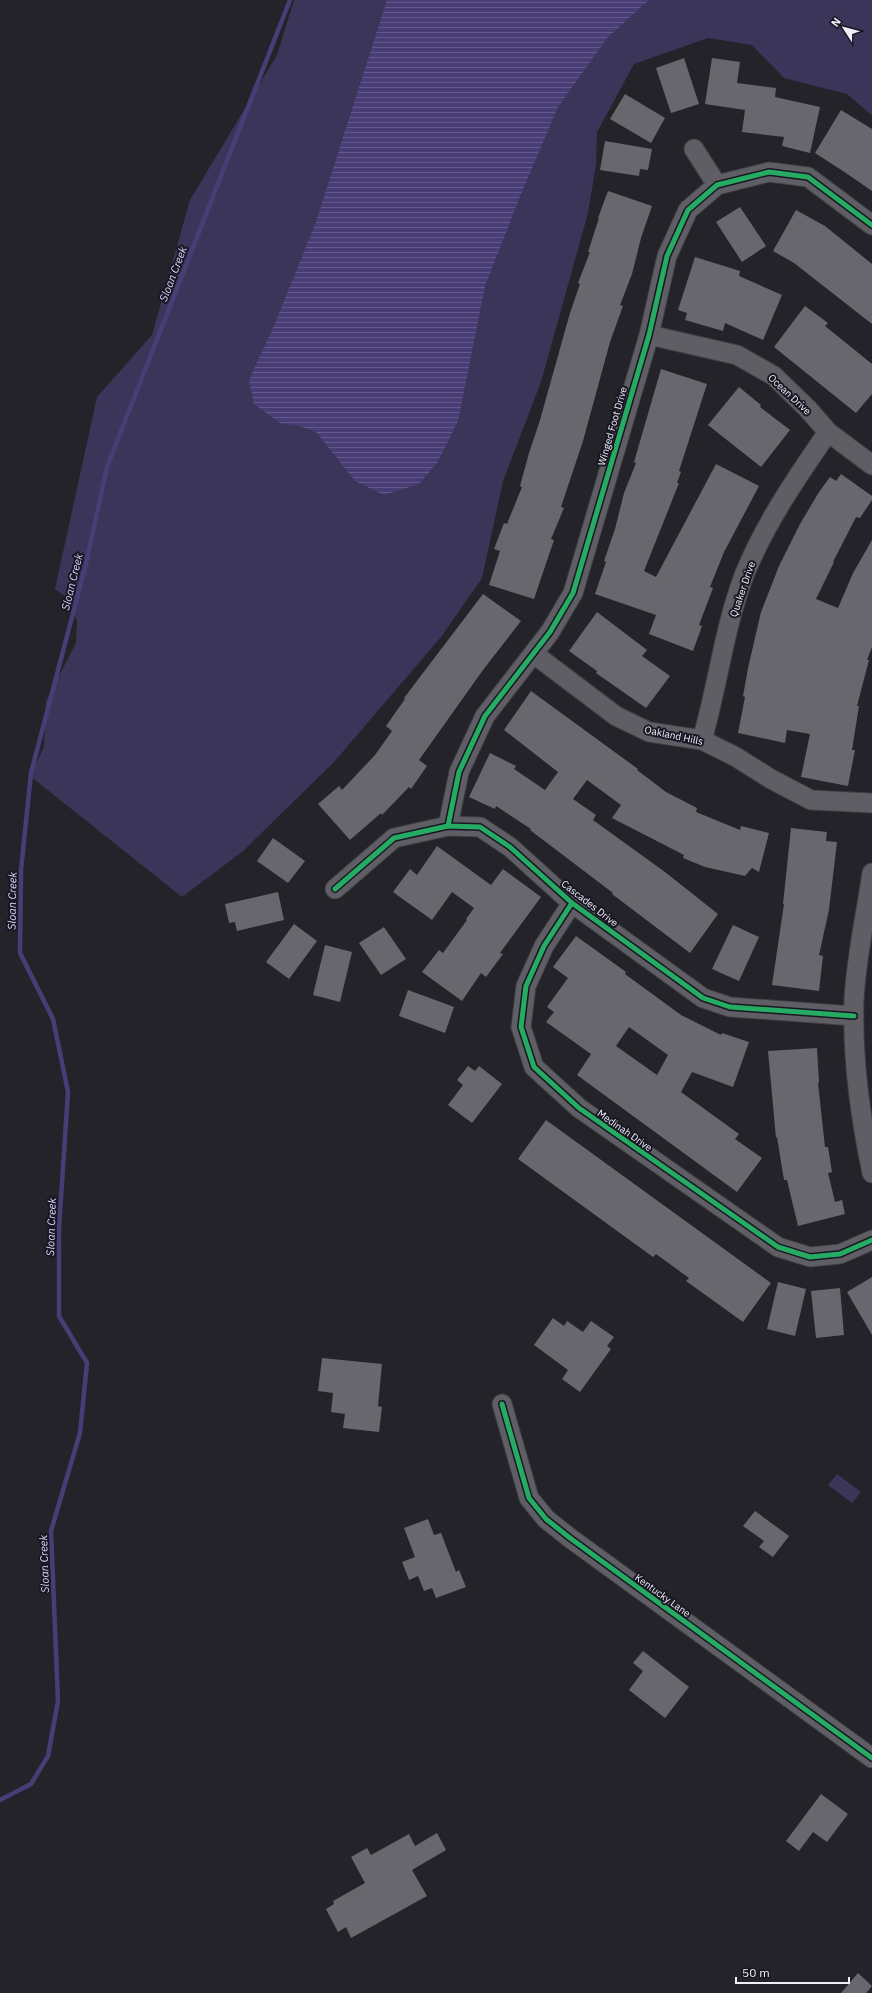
<svg xmlns="http://www.w3.org/2000/svg" width="872" height="1993" font-family="'IBM Plex Sans',sans-serif">
  <defs>
    <pattern id="water-rules" width="6" height="5" patternUnits="userSpaceOnUse"><rect width="6" height="5" fill="#493d76"/><path d="M0 2.5h6" fill="none" stroke="#64598a"/></pattern>
  </defs>
  <rect width="100%" height="100%" fill="#24232a"/>
  <path fill="#3c355a" d="M294,0H872V115L847,94L784,78L752,45L708,38L634,64L597,132L596,164L588,213L541,382L503,481L482,578L441,637L334,762L242,852L182,897L30,776L44,747L46,701L76,643L77,621L69,599L55,589L97,397L152,335L190,200L277,55Z
    M837,1474L861,1492L852,1503L828,1485Z"/>
  <path fill="url(#water-rules)" d="M387,0H649L608,37L558,107L521,194L485,286L458,421L437,463L419,484L384,495L355,481L316,432L299,426L280,423L254,404L249,380L274,326L316,222Z"/>
  <g fill="none" stroke-linecap="round" stroke-linejoin="round">
    <path stroke="#493d76" stroke-width="4.5" d="M0,1800L31,1784L48,1756L58,1701L51,1531L80,1433L87,1363L59,1316V1228L68,1092L53,1019L20,953L21,870L31,773L86,564L107,467L290,0"/>
  </g>
  <path fill="#67676d" fill-rule="evenodd" d="M684,58L699,104L671,113L656,68Z
    M712,58L740,62L737,83L776,88L775,97L820,107L810,153L782,146L784,137L742,132L745,110L705,104Z
    M625,94L665,118L651,143L610,119Z
    M841,110L872,129V191L843,171L815,153Z
    M605,141L652,149L648,170L640,169L639,176L600,170Z
    M608,191L652,206L641,238L632,274L620,305L623,306L610,342L583,441L561,507L564,508L551,539L554,540L534,599L489,585L500,551L494,549L504,523L507,524L522,487L520,486L529,453L540,420L570,313L580,284L578,283L590,252H588L599,218H598Z
    M740,207L766,246L742,262L716,222Z
    M796,210L825,226L872,264V324L794,263L773,251Z
    M695,257L740,271L739,276L782,295L763,340L725,323L723,331L685,320L687,313L678,310Z
    M805,306L828,323L825,326L872,364V394L856,413L774,347Z
    M661,369L707,384L679,471L681,472L677,483H679L644,571L656,577L716,464L759,486L724,552L710,587L713,588L699,625L702,626L693,651L649,634L656,615L595,594L606,562L604,561L615,529L624,493L636,463L634,462Z
    M739,387L761,405L760,407L790,430L761,467L708,425Z
    M841,474L872,496V500L860,518L856,517L833,562H834L816,599L838,608L853,573L872,540V647L867,660H869L857,706H859L852,750H855L848,786L801,777L810,734L787,730L785,743L738,733L745,697L743,696L748,668L761,612L779,566L800,524L819,492L830,477L836,481Z
    M483,594L521,621L483,670L419,760L427,766L411,789L409,787L382,815L381,813L350,840L318,804L339,786L342,790L375,755L392,731L386,726L405,699L404,698Z
    M597,612L647,650L642,656L670,676L646,708L596,673L597,671L569,651Z
    M531,691L638,769L637,770L666,792L697,808L696,812L740,830L741,826L769,833L759,872L752,868L745,876L705,867L683,858L684,855L612,818L621,805L587,780L573,799L596,815L593,820L665,872L718,914L690,953L612,894L613,893L530,830L531,829L496,806L495,809L469,797L490,753L516,766L514,769L545,790L558,772L504,730Z
    M791,828L827,832L826,841L837,842L829,910L819,955L823,956L819,991L772,985L784,904H783Z
    M273,838L305,861L288,883L257,861Z
    M437,846L491,885L503,869L541,897L500,953L503,954L486,977L481,973L462,1001L422,972L439,950L443,953L467,920L466,919L474,908L452,892L432,920L393,892L410,869L417,875Z
    M278,892L284,920L237,931L235,922L229,923L225,904Z
    M294,924L317,941L289,979L266,962Z
    M733,925L759,937L739,981L712,969Z
    M384,927L406,959L381,975L359,943Z
    M576,936L626,972L625,974L681,1015L721,1035L722,1033L749,1042L733,1087L692,1072L681,1092L739,1134L735,1139L762,1158L737,1192L577,1075L591,1054L546,1022L554,1012L547,1007L568,978L553,967ZM629,1027L668,1055L657,1075L616,1046Z
    M325,945L352,952L340,1002L313,995Z
    M408,990L454,1007L445,1033L399,1016Z
    M817,1048L819,1083H818L825,1147H828L832,1172L828,1173L835,1202L842,1200L845,1214L798,1226L787,1180H784L777,1137L776,1138L768,1051Z
    M468,1066L475,1071L479,1066L502,1084L472,1123L448,1105L463,1085L457,1080Z
    M546,1120L771,1283L743,1322L686,1281L689,1278L656,1254L653,1257L518,1159Z
    M872,1277V1335L847,1292Z
    M778,1282L806,1289L795,1336L767,1329Z
    M840,1288L844,1335L816,1338L811,1291Z
    M553,1318L564,1326L567,1321L583,1332L591,1321L614,1337L607,1346L611,1349L580,1392L562,1379L568,1370L534,1345Z
    M322,1358L382,1364L378,1406L382,1407L379,1432L343,1428L345,1414L331,1412L333,1393L318,1391Z
    M755,1511L789,1536L773,1557L759,1547L764,1541L743,1526Z
    M428,1519L434,1535L441,1533L456,1572L459,1570L466,1587L436,1598L432,1588L424,1591L418,1576L409,1580L402,1562L415,1557L404,1528Z
    M643,1651L689,1687L665,1718L629,1690L643,1671L633,1663Z
    M821,1794L848,1814L827,1842L813,1832L799,1851L786,1841Z
    M437,1833L446,1850L412,1870L427,1896L351,1938L346,1927L338,1932L326,1909L334,1904L333,1901L365,1883L351,1857L367,1848L371,1855L409,1834L415,1846Z
    M858,1973L872,1986L866,1993H841Z"/>
  <g fill="none" stroke-linecap="round" stroke-linejoin="round">
    <g stroke="#3f3e44" stroke-width="21">
      <path id="minor" d="M694,149L717,185
        M649,335L737,355L774,376L808,409L828,432L872,465
        M534,654L616,716L649,732L702,740L736,757L771,779L811,800L872,803
        M702,740C718,685 724,627 745,573C766,522 797,477 828,432
        M448,826L459,772L485,716L550,632L573,593L649,335L667,256L688,210L717,185L769,172L808,177L872,225
        M872,873C866,914 856,958 854,1000C852,1058 860,1116 872,1173
        M335,889L394,838L448,826L480,827L510,847L572,903L703,998L730,1007L854,1016
        M572,903L544,946L526,986L521,1027L534,1067L579,1108L778,1247L810,1257L840,1254L872,1240
        M502,1404L529,1498L546,1519L570,1538L872,1758"/>
    </g>
    <use href="#minor" stroke="#5f5e64" stroke-width="19"/>
    <g stroke="#191724" stroke-width="8">
      <path id="cycleway" d="M448,826L459,772L485,716L550,632L573,593L649,335L667,256L688,210L717,185L769,172L808,177L872,225
        M335,889L394,838L448,826L480,827L510,847L572,903L703,998L730,1007L854,1016
        M572,903L544,946L526,986L521,1027L534,1067L579,1108L778,1247L810,1257L840,1254L872,1240
        M502,1404L529,1498L546,1519L570,1538L872,1758"/>
    </g>
    <use href="#cycleway" stroke="#26ab63" stroke-width="5"/>
  </g>
  <g text-anchor="middle" stroke-width="4" stroke-linejoin="round" paint-order="stroke">
    <g font-size="10" fill="#f0eff8" stroke="#191724">
      <text transform="translate(790 394) rotate(43)" y="4">Ocean Drive</text>
      <text transform="translate(612 426) rotate(-74)" y="4">Winged Foot Drive</text>
      <text transform="translate(742 589) rotate(-71)" y="4">Quaker Drive</text>
      <text transform="translate(674 735) rotate(12)" y="4">Oakland Hills</text>
      <text transform="translate(590 903) rotate(38)" y="4">Cascades Drive</text>
      <text transform="translate(625 1130) rotate(35)" y="4">Medinah Drive</text>
      <text transform="translate(663 1595) rotate(36)" y="4">Kentucky Lane</text>
    </g>
    <g font-size="11" font-style="italic" fill="#dad5fb" stroke="#191724">
      <text transform="translate(173 274) rotate(-69)" y="4">Sloan Creek</text>
      <text transform="translate(72 582) rotate(-76)" y="4">Sloan Creek</text>
      <text transform="translate(12 901) rotate(-89)" y="4">Sloan Creek</text>
      <text transform="translate(51 1227) rotate(-88)" y="4">Sloan Creek</text>
      <text transform="translate(44 1564) rotate(-92)" y="4">Sloan Creek</text>
    </g>
  </g>
  <g transform="translate(844 28) rotate(306)" stroke="#191724" stroke-width="3" paint-order="stroke">
  <path d="M0-3L7 15L0 10L-7 15Z" fill="#f0eff8"/>
  <text y="-6" font-size="11" font-weight="bold" text-anchor="middle" fill="#f0eff8">N</text>
  </g>
  <path d="M736 1977v6h113v-6" fill="none" stroke="#f0eff8" stroke-width="2"/>
  <text x="742" y="1977" font-size="12" fill="#f0eff8" stroke="#191724" stroke-width="3" paint-order="stroke">50 m</text>
</svg>
